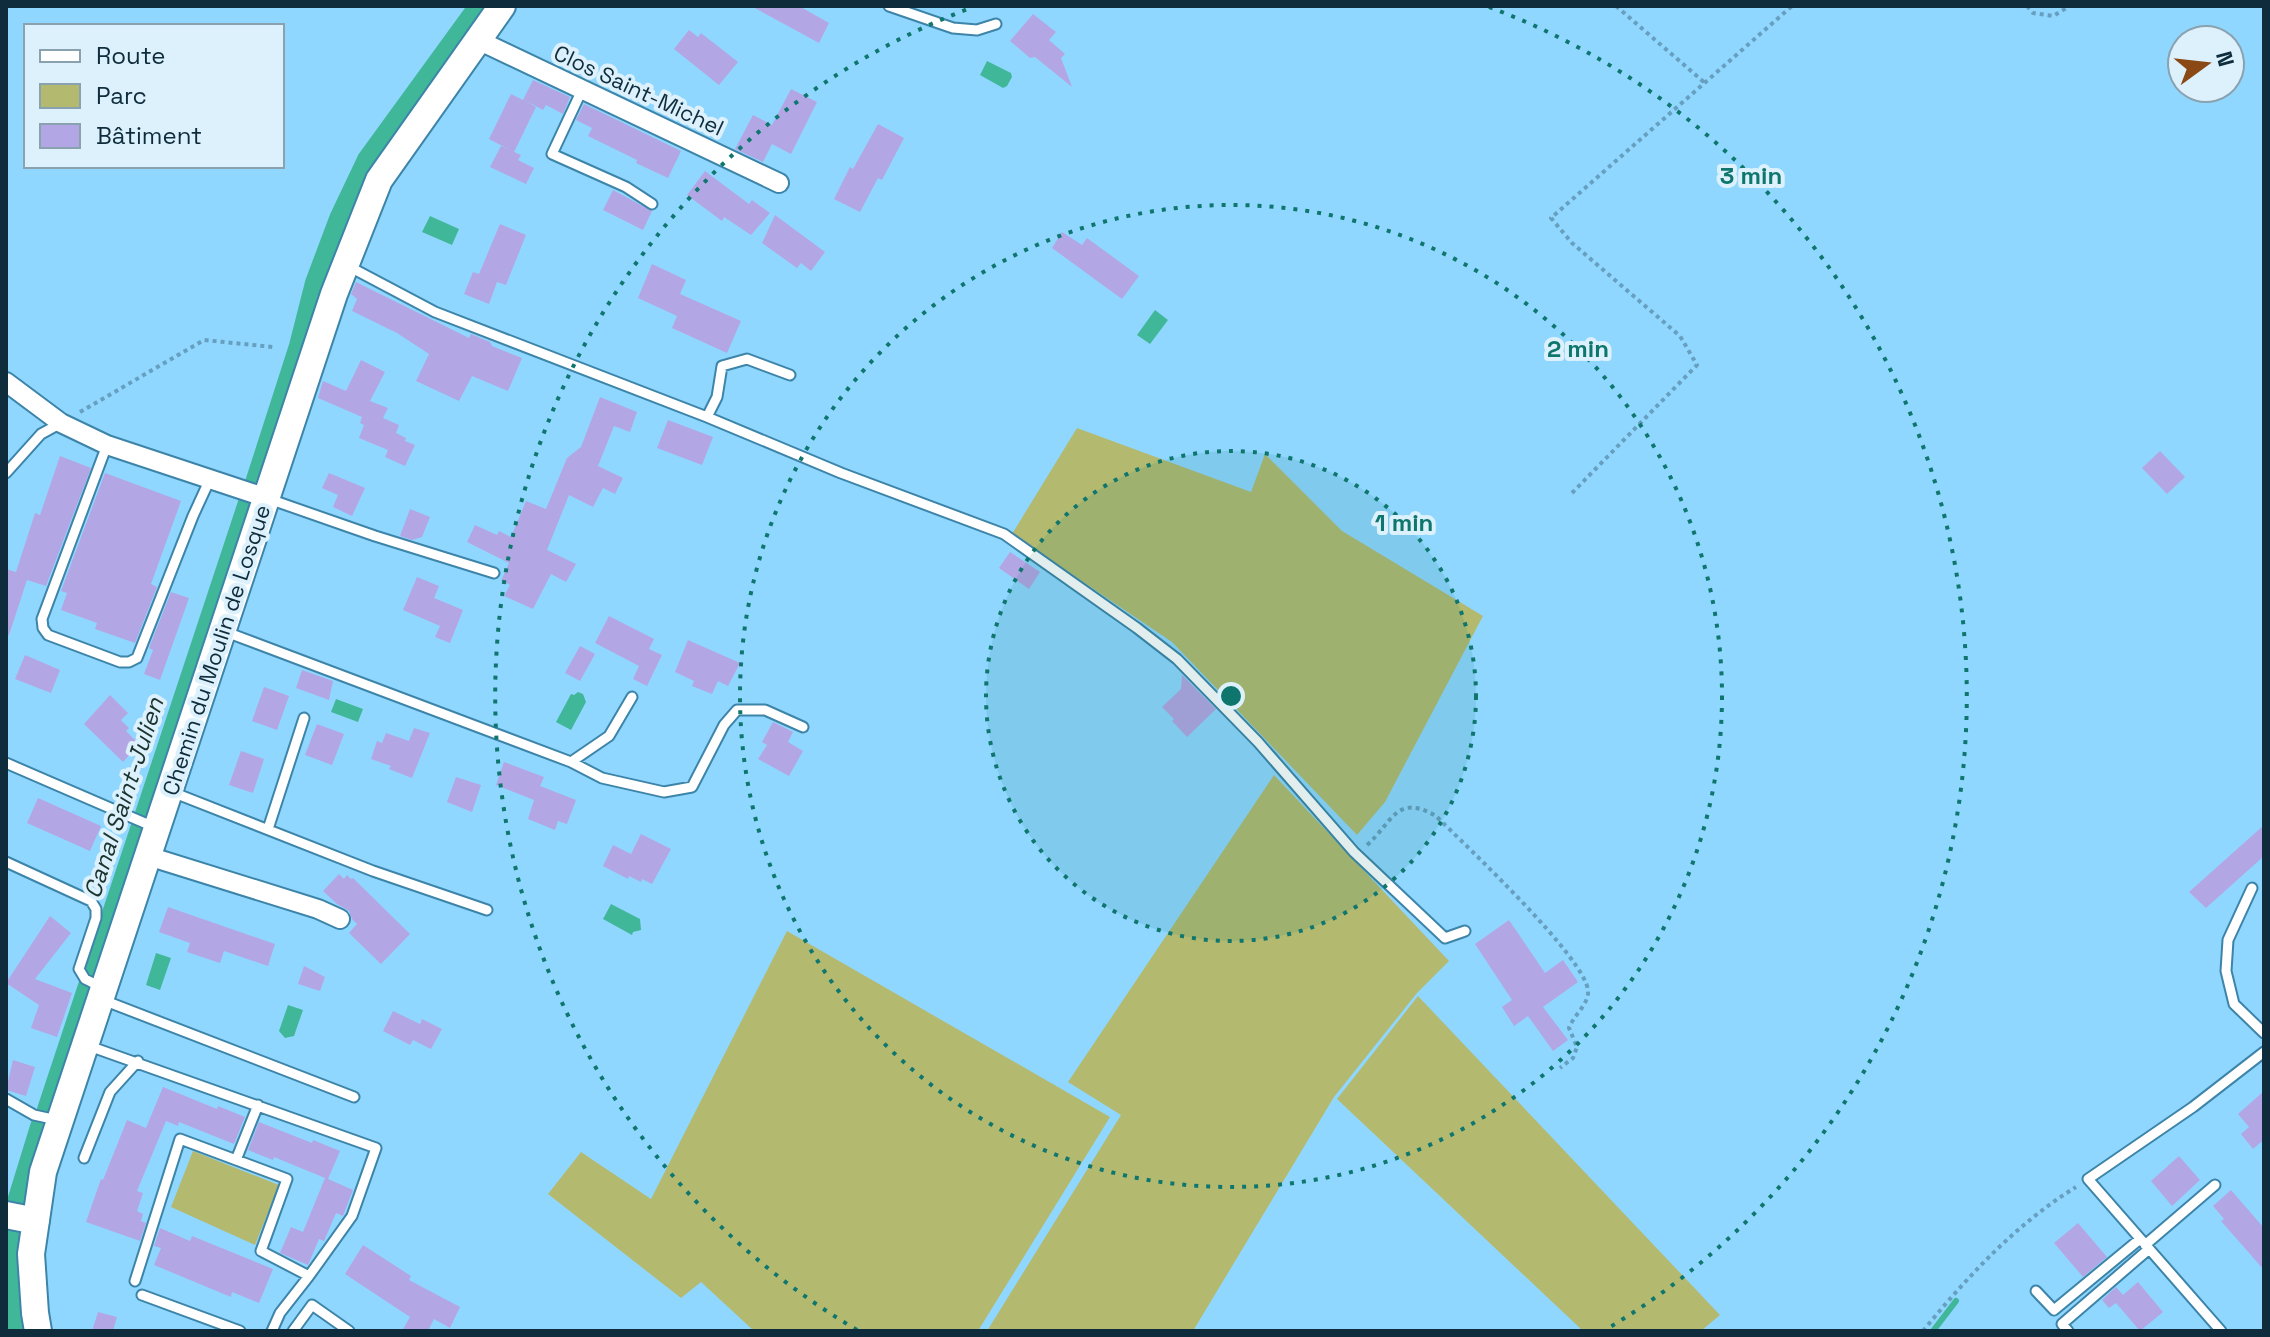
<svg xmlns="http://www.w3.org/2000/svg" width="2270" height="1337" font-family="'Space Grotesk',sans-serif">
  <rect width="100%" height="100%" fill="#90d7ff"/>
  <path fill="#b3ba70" d="M1077,428L1251,492L1265,454L1342,531L1483,616L1385,802L1357,835L1172,642L1012,534Z
    M1274,775L1449,961L1417,993L1334,1097L1193,1331H987L1121,1115L1068,1082Z
    M787,931L1110,1117L978,1331H754L701,1282L681,1298L548,1194L581,1152L651,1199Z
    M1418,996L1720,1315L1701,1331H1583L1337,1099Z
    M193,1151L279,1185L255,1245L171,1207Z"/>
  <path fill="#41b79a" d="M987,61L1011,73L1012,77L1007,86L1003,88L980,75Z
    M430,216L459,229L452,245L422,232Z
    M1155,310L1168,320L1150,344L1137,335Z
    M578,692L583,694L586,702L571,730L556,722L571,694L574,695Z
    M336,699L363,709L358,722L331,712Z
    M611,904L640,919L641,930L633,932L632,935L603,919Z
    M156,953L171,958L160,990L146,985Z
    M288,1005L303,1010L294,1036L285,1038L279,1031Z"/>
  <g fill="none" stroke-linecap="round" stroke-linejoin="round">
    <path stroke="#41b79a" stroke-width="6" d="M1933,1331L1956,1301"/>
    <path stroke="#41b79a" stroke-width="22" d="M255,486L300,346L316,283L340,219L368,160L480,6
      M48,1110L249,503
      M17,1205L41,1127
      M12,1226C7,1261 10,1296 16,1331"/>
  </g>
  <path fill="#b3a6e5" d="M751,6H799L829,23L819,43Z
    M1033,14L1056,32L1049,40L1065,54L1061,58L1072,87L1035,57L1030,58L1010,41Z
    M689,30L698,37L701,33L738,62L719,85L674,49Z
    M533,80L570,97L563,114L546,105L543,110L525,100L536,107L514,152L489,139L511,94L523,100Z
    M791,89L817,102L791,154L772,144L763,162L735,149L753,115L772,125Z
    M584,104L681,151L668,178L636,163L637,160L588,136L592,128L576,120Z
    M878,124L904,138L882,180L878,178L860,212L834,199L850,167L853,169Z
    M501,146L521,155L518,160L534,168L526,184L490,167Z
    M705,171L749,204L752,200L770,213L751,235L724,217L722,221L687,195Z
    M613,190L652,211L643,230L603,210Z
    M775,215L825,252L811,271L801,263L797,268L762,243Z
    M500,224L526,235L506,285L497,282L489,304L464,294L473,272L479,274Z
    M1062,232L1082,245L1087,238L1139,276L1122,299L1052,248Z
    M652,264L686,280L680,294L741,321L727,353L672,328L677,316L638,298Z
    M356,282L469,338L471,334L490,342L492,346L522,358L508,391L472,376L459,401L416,381L429,354L397,333L352,311L357,299L351,294Z
    M361,360L385,372L370,401L388,408L383,418L399,425L396,433L406,438L405,441L415,445L405,466L385,457L388,450L359,438L364,425L360,423L362,417L318,398L323,381L346,391Z
    M600,397L637,412L630,432L614,426L598,466L623,478L615,494L603,488L593,507L569,495L547,550L576,564L566,582L551,574L533,609L504,596L510,585L501,581L509,563L467,542L475,525L497,535L499,531L511,537L526,501L546,509L567,458L581,447Z
    M668,420L713,437L702,465L657,448Z
    M2160,451L2185,477L2167,494L2142,468Z
    M60,456L91,468L46,586L27,580L9,635H6V569L16,572L35,513L40,515Z
    M105,473L181,501L151,584L157,587L135,643L95,629L97,623L61,610L67,593L61,591Z
    M329,473L365,488L352,516L333,507L338,495L322,488Z
    M410,509L430,517L422,537L412,540L400,536Z
    M1010,552L1040,572L1029,589L999,568Z
    M417,577L439,586L434,598L463,610L450,643L435,637L440,626L403,610Z
    M171,592L189,598L160,680L144,674L153,650L149,648Z
    M609,616L654,639L649,649L662,655L647,686L633,679L639,666L595,643Z
    M688,640L740,663L728,686L718,681L712,694L692,686L694,681L675,672Z
    M580,646L595,654L580,681L565,673Z
    M25,655L60,670L51,693L15,679Z
    M302,670L333,681L329,700L296,688Z
    M1182,675L1216,709L1187,737L1172,721L1174,719L1162,707L1181,689Z
    M264,687L289,696L277,730L252,721Z
    M110,695L128,713L121,720L129,728L126,731L139,744L123,762L84,724Z
    M773,722L793,732L788,742L803,751L789,776L758,759L767,745L762,742Z
    M317,724L344,734L332,765L305,755Z
    M414,728L430,733L412,778L389,769L391,766L371,759L377,741L382,743L386,733L409,741Z
    M241,751L264,759L253,793L229,785Z
    M504,762L544,777L540,786L576,800L567,824L558,821L555,830L528,819L534,800L496,785Z
    M456,777L481,785L472,812L447,802Z
    M38,798L101,826L90,851L27,823Z
    M2264,825V856L2206,908L2189,892Z
    M641,834L671,849L652,884L642,879L641,882L629,876L628,879L603,866L613,845L631,854Z
    M339,874L344,879L347,875L351,879L353,878L410,934L381,964L349,933L357,924L352,919L349,911L337,904L323,891Z
    M168,907L275,944L268,966L224,951L220,963L187,952L190,943L159,932Z
    M50,916L71,933L35,979L72,993L57,1037L31,1028L39,1005L6,983Z
    M1509,920L1545,973L1563,960L1578,982L1543,1007L1568,1040L1553,1051L1528,1016L1514,1026L1502,1007L1512,1000L1475,944Z
    M304,966L325,977L320,991L298,984Z
    M393,1011L420,1024L422,1019L442,1029L431,1049L413,1040L410,1045L383,1031Z
    M13,1060L35,1067L26,1096L6,1090Z
    M163,1087L217,1109L218,1106L245,1117L234,1144L179,1122L178,1126L166,1121L137,1191L143,1193L137,1211L143,1214L141,1221L146,1223L140,1241L86,1222L101,1179L103,1180L127,1120L146,1128Z
    M2264,1091V1145L2261,1142L2253,1149L2241,1134L2249,1127L2238,1114Z
    M259,1122L312,1143L313,1140L340,1151L328,1179L353,1190L343,1216L336,1213L324,1241L319,1239L308,1265L280,1253L291,1227L303,1232L325,1178L274,1157L273,1160L248,1150Z
    M2179,1156L2200,1180L2172,1206L2151,1181Z
    M2231,1190L2264,1228V1270L2221,1221L2224,1219L2213,1206Z
    M2078,1223L2107,1257L2083,1277L2054,1243Z
    M160,1228L190,1241L192,1236L273,1269L259,1303L232,1292L231,1297L154,1265L161,1248L154,1246Z
    M363,1245L411,1276L409,1280L460,1307L450,1328L434,1319L428,1331H402L410,1317L345,1274Z
    M2138,1282L2163,1312L2140,1331L2116,1303L2109,1308L2102,1300L2116,1287L2123,1295Z
    M98,1312L117,1317L113,1331H92Z"/>
  <g fill="none" stroke-linecap="round" stroke-linejoin="round">
    <g stroke="#3d84a9" stroke-width="13">
      <path id="lane" d="M889,6L953,28L977,30L996,24
        M582,90L552,154L626,187L652,204
        M348,266L435,312L707,417L717,397L722,366L747,359L790,375
        M707,417L841,473L1004,534L1137,628L1177,659L1258,742L1354,852L1445,938L1465,931
        M107,445L42,619L43,628L48,635L120,662H129L137,658L193,516L210,479
        M6,473L41,434L61,423
        M269,499L375,536L494,573
        M226,632L571,762L609,736L632,697
        M571,762L602,778L664,792L692,787L724,725L737,710H765L803,727
        M6,763L154,827
        M172,792L373,871L487,910
        M268,829L304,718
        M6,862L91,901L96,909V918L79,969L85,979L101,987
        M2252,888L2228,940L2226,971L2234,1004L2264,1033
        M103,1000L354,1097
        M89,1046L376,1148L352,1216L309,1276L261,1251L287,1179L180,1139L135,1281
        M6,1099L34,1115L57,1120
        M84,1158L110,1092L138,1061
        M236,1160L258,1105
        M2145,1245L2215,1185
        M2036,1291L2054,1310L2140,1239
        M142,1295L240,1331
        M272,1331L280,1313L309,1276
        M293,1331L312,1305L349,1331
        M2068,1331L2062,1324L2149,1249
        M2221,1331L2088,1179L2193,1107L2264,1052"/>
    </g>
    <g stroke="#3d84a9" stroke-width="22">
      <path id="street" d="M478,40L779,183
        M6,382L61,423L107,445L267,498
        M148,856L318,909L340,919"/>
    </g>
    <g stroke="#3d84a9" stroke-width="30">
      <path id="secondary" d="M6,1215L36,1221
        M38,1331L35,1313L31,1254L43,1172L334,294L379,180L502,6"/>
    </g>
    <path stroke="#669fbf" stroke-width="4" stroke-dasharray="4 4" stroke-linecap="butt" d="M1616,6L1705,83
      M2027,6L2033,13L2053,16L2070,6
      M80,412L204,340L273,347
      M1572,493L1697,365L1680,336L1572,243L1551,218L1792,6
      M1367,845C1393,822 1396,793 1436,816C1465,845 1586,958 1588,991C1589,1004 1573,1016 1569,1028L1577,1047L1573,1058L1560,1068
      M1923,1331C1968,1276 2016,1224 2076,1187"/>
    <use href="#lane" stroke="#fff" stroke-width="9"/>
    <use href="#street" stroke="#fff" stroke-width="18"/>
    <use href="#secondary" stroke="#fff" stroke-width="26"/>
  </g>
  <circle cx="1231" cy="696" r="245" fill="#0f766e" fill-opacity=".12"/>
  <g fill="none" stroke="#0f766e" stroke-width="4" stroke-dasharray="4 8">
    <circle cx="1231" cy="696" r="245"/>
    <circle cx="1231" cy="696" r="491"/>
    <path d="M857 1330A736 736 0 0 1 973 7M1489 7A736 736 0 0 1 1605 1330"/>
  </g>
  <g text-anchor="middle" stroke-width="8" stroke-linejoin="round" paint-order="stroke">
    <g font-size="22" fill="#0e2c3b" stroke="#ddf1fd">
      <text transform="translate(639 90) rotate(25)" y="8">Clos Saint-Michel</text>
      <text transform="translate(216 650) rotate(-72)" y="8">Chemin du Moulin de Losque</text>
    </g>
    <g font-size="24" font-style="italic" fill="#1a332c" stroke="#ddf1fd">
      <text transform="translate(124 798) rotate(-72)" y="8">Canal Saint-Julien</text>
    </g>
  </g>
  <circle cx="1231" cy="696" r="12" fill="#0f766e" stroke="#ddf1fd" stroke-width="4"/>
  <g font-size="24" text-anchor="middle" font-weight="bold" fill="#0f766e" stroke="#ddf1fd" stroke-width="8" stroke-linejoin="round" paint-order="stroke">
    <text x="1751" y="184">3 min</text>
    <text x="1578" y="357">2 min</text>
    <text x="1404" y="531">1 min</text>
  </g>
  <rect width="2270" height="1337" fill="none" stroke="#0e2c3b" stroke-width="16"/>
  <rect x="24" y="24" width="260" height="144" fill="#ddf1fd" stroke="#8aa2af" stroke-width="2"/>
  <rect x="40" y="50" width="40" height="12" fill="#ffffff" stroke="#8aa2af" stroke-width="2"/>
  <text x="96" y="64" font-size="24" fill="#0e2c3b">Route</text>
  <rect x="40" y="84" width="40" height="24" fill="#b3ba70" stroke="#8aa2af" stroke-width="2"/>
  <text x="96" y="104" font-size="24" fill="#0e2c3b">Parc</text>
  <rect x="40" y="124" width="40" height="24" fill="#b3a6e5" stroke="#8aa2af" stroke-width="2"/>
  <text x="96" y="144" font-size="24" fill="#0e2c3b">Bâtiment</text>
  <g transform="translate(2206 64) rotate(75)"><circle r="38" fill="#ddf1fd" stroke="#8aa2af" stroke-width="2"/>
  <path d="M0-6L14 30L0 20L-14 30Z" fill="#8a4815"/>
  <text y="-12" font-size="22" font-weight="bold" text-anchor="middle" fill="#0e2c3b">N</text>
  </g>
</svg>
